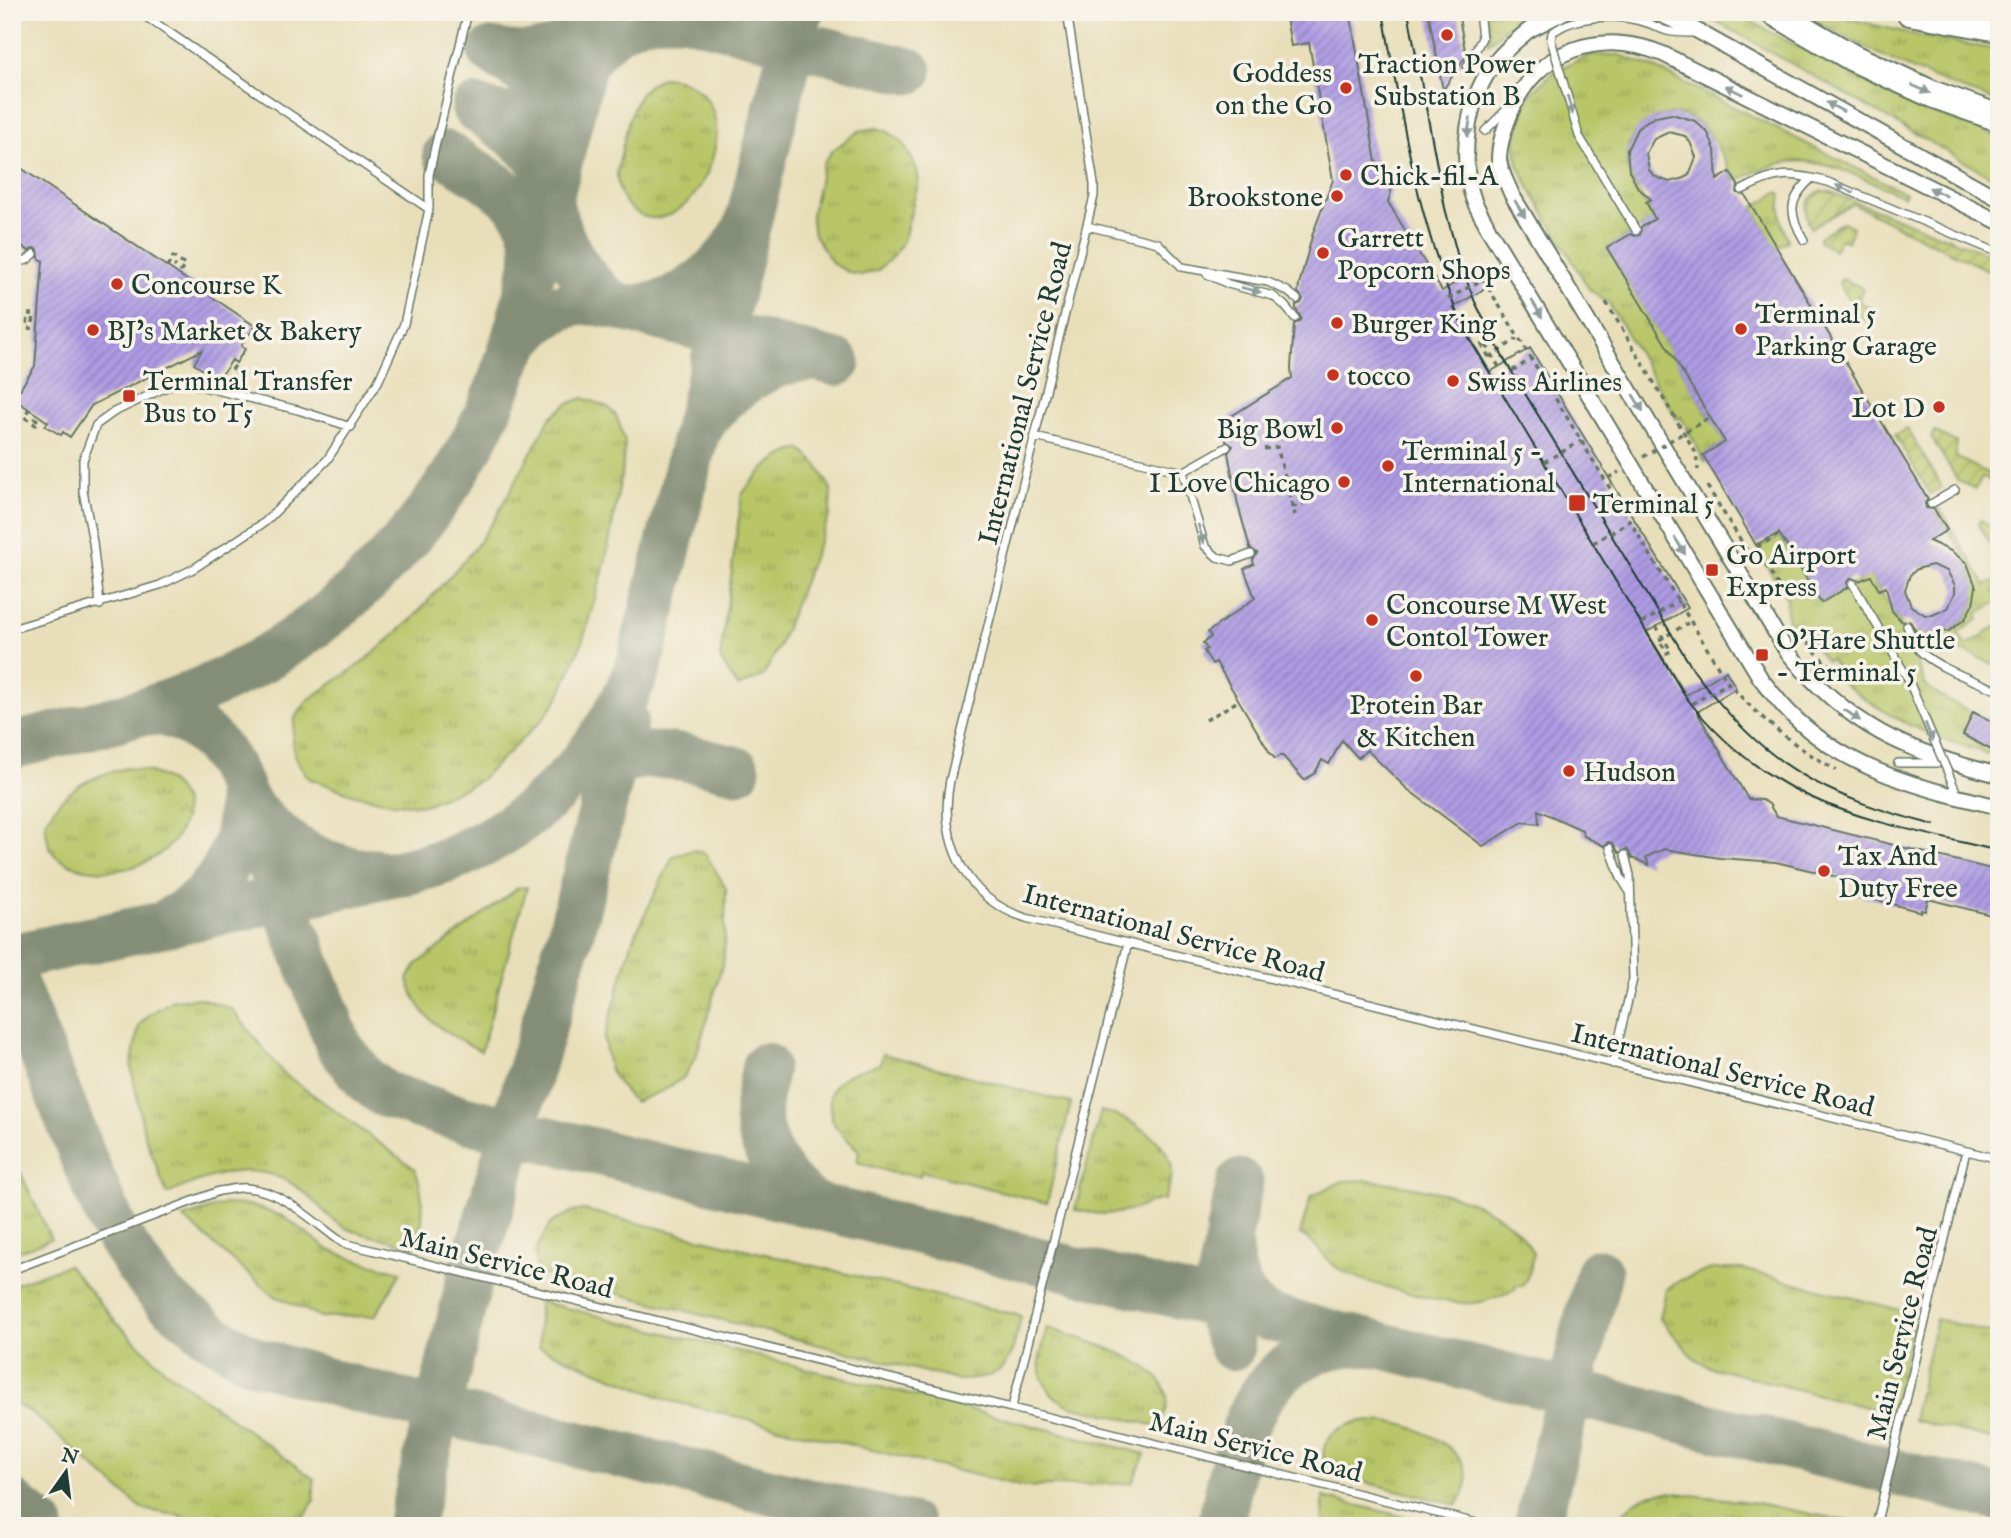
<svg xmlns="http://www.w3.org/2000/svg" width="2011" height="1538" font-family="'IM FELL English',serif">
  <defs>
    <pattern id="grass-tufts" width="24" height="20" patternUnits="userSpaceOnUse" patternTransform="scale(1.75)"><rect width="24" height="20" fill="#b8c668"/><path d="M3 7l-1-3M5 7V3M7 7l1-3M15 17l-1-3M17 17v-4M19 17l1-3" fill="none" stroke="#95a256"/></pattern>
    <pattern id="garden-furrows" width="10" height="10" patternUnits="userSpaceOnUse" patternTransform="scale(1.75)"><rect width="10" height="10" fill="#b8c668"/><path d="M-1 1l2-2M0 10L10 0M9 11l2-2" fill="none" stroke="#95a256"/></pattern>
    <pattern id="building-hatch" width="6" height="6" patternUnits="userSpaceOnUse" patternTransform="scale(1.75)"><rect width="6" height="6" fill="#ae9be4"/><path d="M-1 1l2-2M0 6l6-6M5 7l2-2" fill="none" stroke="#8d80ba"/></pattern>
  </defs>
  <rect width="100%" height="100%" fill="#f7f3e8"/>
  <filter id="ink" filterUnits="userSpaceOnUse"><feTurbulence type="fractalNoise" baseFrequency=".0143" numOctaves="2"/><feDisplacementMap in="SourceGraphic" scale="14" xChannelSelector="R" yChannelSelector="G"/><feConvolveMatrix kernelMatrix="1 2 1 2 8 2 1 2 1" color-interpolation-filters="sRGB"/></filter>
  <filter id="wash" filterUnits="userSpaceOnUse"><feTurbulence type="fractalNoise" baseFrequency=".00686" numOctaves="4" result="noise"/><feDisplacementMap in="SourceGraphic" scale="28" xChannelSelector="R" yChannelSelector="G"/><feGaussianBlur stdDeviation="1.57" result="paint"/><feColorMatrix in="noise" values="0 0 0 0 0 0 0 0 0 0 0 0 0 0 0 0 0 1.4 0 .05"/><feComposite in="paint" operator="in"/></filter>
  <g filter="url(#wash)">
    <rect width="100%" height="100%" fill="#e8dfba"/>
    <path fill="url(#grass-tufts)" stroke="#6c824e" stroke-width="2" d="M1486,12H1524L1488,44L1489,32Z
      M1700,12H1737L1766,30L1861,80L1937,114L1999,137V181Z
      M1798,12H1833L1854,20L1920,36L1999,50V102C1929,80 1862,48 1798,12Z
      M1589,55H1620L1657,69L1906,193L1904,196C1871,183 1824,156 1788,162C1769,165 1753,173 1736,181C1725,163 1716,139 1701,125C1672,100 1625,122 1627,160C1628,181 1645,201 1655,219L1608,248L1725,442L1704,455L1711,459L1705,462L1681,417L1677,419L1607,300L1605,301L1589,289L1529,187L1518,164L1515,140L1520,111L1534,90L1556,70Z
      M666,77C768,91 692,256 633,210C621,201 617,187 617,172C626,140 627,85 666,77Z
      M876,128L887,131L902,142L916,166L919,180L904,239L895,254L878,270L862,275L850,273L833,264L814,235L811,217L823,164L833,150L859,131Z
      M1778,192L1782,194C1781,204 1779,214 1782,224C1784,231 1787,235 1788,241L1776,248L1753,208Z
      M583,398L608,407L617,417L625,442L622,472L605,564L582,643L559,697L543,719L478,782L425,805L394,803L355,795L308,778L295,757L292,742L295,718L308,700L366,660L413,618L474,549L496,517L550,418L567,404Z
      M801,449L817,465L831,489L830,514L778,648L763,676L738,687L720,659L742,494C758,473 775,454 801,449Z
      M1940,509L1986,586L1999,579L1994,592L1999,595V601L1977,614L1979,619L1958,633L1966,646L1999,625V667L1964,651L1943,658L1919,638L1917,632C1932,636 1947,634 1959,624C1998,592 1955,543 1936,512Z
      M1980,520L1999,530V559L1979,525Z
      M1780,536L1821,603L1870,575L1898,619L1926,686L1943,698L1999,726V757C1929,737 1885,719 1830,672L1835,665L1829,659L1826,661L1802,632L1797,635L1788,620L1786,602L1788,600L1760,555L1762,554L1758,548Z
      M127,768C228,776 183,880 94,870C81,869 58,863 51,850C47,843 47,831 45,823C62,789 91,776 127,768Z
      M693,850L705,853L726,888L724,958L696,1057L683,1078L660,1092L634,1102L619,1085L609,1068L604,1039L633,939L673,856Z
      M527,887L481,1051C445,1032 419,1021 408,979L416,965L518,888Z
      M200,998L232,1009L283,1073L415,1169C424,1193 426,1224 415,1247C394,1240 369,1237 348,1229C331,1221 320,1206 307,1195C262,1155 215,1173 167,1194L144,1133L131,1067L139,1025L149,1015L173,1000Z
      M883,1054L1071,1103L1047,1203L921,1171L920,1176L893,1173L857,1162L859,1151C851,1142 839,1133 833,1122C830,1117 830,1112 830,1106C826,1077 859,1070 880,1064Z
      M1101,1111C1128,1117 1172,1140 1172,1173C1172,1181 1166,1192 1164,1200C1154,1198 1142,1208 1131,1210C1111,1216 1095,1214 1075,1210Z
      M12,1154L51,1239L12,1254Z
      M1370,1180C1426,1189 1505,1197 1533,1253L1530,1271L1523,1286H1516L1515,1290C1503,1294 1488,1302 1474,1303C1448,1306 1362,1283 1339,1269C1324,1260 1315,1240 1300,1234L1311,1196L1343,1181Z
      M225,1204L248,1205L283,1216L329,1250L360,1261L401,1272L375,1316L321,1317L273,1295L183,1218Z
      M584,1210L1021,1316C1011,1361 1008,1380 957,1380L537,1273L535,1251L551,1223L571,1212Z
      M68,1265L114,1320L165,1370L314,1479V1500L305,1517L231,1525L142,1509L31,1412L12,1403V1285Z
      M1712,1269H1742L1915,1314L1893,1414L1710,1367L1694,1358L1660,1319L1666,1289L1681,1280Z
      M539,1301L1145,1454L1132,1483L1024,1487L671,1401L539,1347Z
      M1936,1319L1999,1335V1441L1913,1420Z
      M1047,1328C1079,1339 1174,1360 1167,1406C1167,1412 1161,1420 1158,1426L1070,1406L1052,1395L1042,1379L1039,1361Z
      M1359,1421C1377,1421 1396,1421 1413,1428C1446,1440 1487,1468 1456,1505L1324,1472C1321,1438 1327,1433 1359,1421Z
      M1668,1492L1757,1503L1866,1525L1617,1526C1625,1504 1645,1492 1668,1492Z
      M1323,1497L1442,1526H1324Z"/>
    <path fill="url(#garden-furrows)" stroke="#6c824e" stroke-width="2" d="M1821,191L1831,192L1999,258V276L1853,204L1811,228C1803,212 1804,199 1821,191Z
      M1843,222L1853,227L1848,242L1841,239L1834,250L1820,242L1819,237Z
      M1842,279L1863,288L1858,301L1876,311L1871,322L1860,318L1839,283Z
      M1907,428L1942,487L1930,494L1895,435Z
      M1934,431L1956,442V457L1999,479V485L1983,477L1975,489L1958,481L1931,437Z"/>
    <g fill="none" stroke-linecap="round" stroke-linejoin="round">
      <path stroke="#848e77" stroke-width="47" d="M683,15L909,71
        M563,130C559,90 522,70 491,51C533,60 573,55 595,12
        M446,154C488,181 541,203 534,261
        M616,306C580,282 561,245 550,204C546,188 548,173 538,159C522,137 497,123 475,108C510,122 549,116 572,85C577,79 579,72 583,66C593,48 611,31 630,22C646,14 664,15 683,15L676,12
        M626,309C637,308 648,307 659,304C693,294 727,264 743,233
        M511,354C527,327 553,303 587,302C596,302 607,304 616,306L837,363
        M698,431C714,401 750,373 782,363C792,359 803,359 814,358
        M135,713C165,708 195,721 215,745C239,772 249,813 262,846C288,913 314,979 339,1046L366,1080L384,1094L448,1115L1999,1498
        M12,746C86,727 165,710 234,675C352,615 447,514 497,391C521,330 532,265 549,202C565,139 581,76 596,12
        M591,775C640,742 684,757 737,770
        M252,809C284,846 324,871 374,872
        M170,920C218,897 245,847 240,795
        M12,957C97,939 182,920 267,902C305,894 343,886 381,877C403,872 426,868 447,860C536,826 605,754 639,665L800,12
        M12,977L87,1167L115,1231L140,1269L164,1298L212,1336L254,1360L383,1397L911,1526
        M765,1066C763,1078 760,1091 758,1104C755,1144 782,1183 814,1205
        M1229,1230C1227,1265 1238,1310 1277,1320
        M1232,1347L1221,1319L1218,1289L1240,1182
        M12,1503L41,1526
        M410,1526L471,1274L572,928L625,720
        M1220,1526C1236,1462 1241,1388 1307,1355C1323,1347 1341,1343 1359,1343
        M1537,1526L1599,1272"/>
    </g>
    <g id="blocks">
      <path fill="url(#building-hatch)" fill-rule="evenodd" d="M1291,12H1350L1376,162L1385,167L1391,177L1392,188L1388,202L1442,291L1482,267L1492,284L1453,308L1490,372L1530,348L1688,608L1647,632L1686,695L1726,671L1736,688L1697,712L1748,799L1762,800L1769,804L1776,816L1999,871V917L1928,899L1925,911L1921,910V912L1855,894L1858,882L1776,862L1720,858L1664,849L1646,857L1649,865L1632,858L1627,849L1619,853L1613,843L1609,842L1604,846L1584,836L1582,830L1538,810L1539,824L1523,822L1483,846L1406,788L1367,750L1358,758L1342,740L1329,764L1322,760L1315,773L1304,780L1282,755L1275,759L1270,753L1216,662L1212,664L1204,651L1207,649L1203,643L1211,637L1208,632L1255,598L1244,569L1254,564L1253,560L1257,553L1250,548L1238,505L1228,453L1233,446L1226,441L1225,420L1292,378L1291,368L1294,324L1299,322L1301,318L1296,309V305L1301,303L1303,299L1298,292L1299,285L1313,233L1333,180L1309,43L1291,46L1286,17H1292Z
        M1428,12H1458L1466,56L1443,90Z
        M1672,114L1695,121L1708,133L1715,150L1717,180L1730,172L1738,185L1737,193L1745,195L1928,499L1925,503L1926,508L1934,509L1947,530L1929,541L1951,551L1967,563L1976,587L1973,604L1965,619L1949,631L1923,634L1916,631L1910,621L1902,622L1892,611L1886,587L1879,590L1871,576L1859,581L1851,578L1847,582L1848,587L1821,603L1779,533L1756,545L1703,455L1725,442L1607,248L1631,234L1635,236L1640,235L1641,227L1655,219L1646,202L1651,199L1638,188L1629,171L1627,150L1637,129L1647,121L1655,117ZM1669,132L1685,136L1690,142L1696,157L1690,173L1685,178L1669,182L1654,176L1649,170L1646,153L1654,139ZM1932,565L1947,571L1955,585V593L1948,608L1933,615H1925L1911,606L1905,590L1910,575L1917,569Z
        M12,162L255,326L241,346L245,349L236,363L232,360L218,380L194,364L202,350L92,405L70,437L63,432L61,435L45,426L48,422L14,399L35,366L43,261L39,258L38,250L34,248L29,251L12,239Z
        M1973,712L1999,725V754L1963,735Z"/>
    </g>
  </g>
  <g filter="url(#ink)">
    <use href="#blocks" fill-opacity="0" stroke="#657663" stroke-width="2"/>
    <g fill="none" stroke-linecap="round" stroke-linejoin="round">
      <g stroke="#657663" stroke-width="10">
        <path id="lane" d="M139,12L429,209
          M1067,12L1094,184V196L950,780C938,841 965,899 1026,918L1999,1159
          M1551,40L1552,33C1576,14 1619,14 1647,23C1654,25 1660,29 1667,31C1675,33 1685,33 1694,33
          M1467,67L1482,38L1479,12
          M1485,131L1509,107
          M1742,190C1775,172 1791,172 1828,182L1999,253
          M1087,226L1158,243L1182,267L1268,282L1287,291L1297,299
          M1804,240C1788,213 1788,200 1812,178
          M12,264L27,260L34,254
          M1207,274L1228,284L1273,296L1284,305L1295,318
          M1035,437L1183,472L1227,447
          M1183,472L1205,546L1217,557L1232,561L1251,554
          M1931,504L1955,490
          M100,605L93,542L83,491V460L96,425L114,412L179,381L298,410L351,427
          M1907,626C1910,632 1912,640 1916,646C1928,665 1978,682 1999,691
          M12,629L160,585L193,569L265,522L327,460L378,382L404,324L429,209V175L435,147L468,12
          M1898,763H1943
          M1610,848L1621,878L1629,891
          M1613,1064L1633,979L1630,875L1625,855
          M12,1270L219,1191C228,1190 238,1187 247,1188C284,1191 313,1222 343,1243L1489,1526
          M1012,1407L1128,943
          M1876,1526L1966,1151"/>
      </g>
      <g stroke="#657663" stroke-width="18">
        <path id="street" d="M1654,12L1694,29L1999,199
          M1529,30L1564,12
          M1999,222L1663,54C1602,29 1537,48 1511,112C1505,127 1499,143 1499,159C1500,171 1507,183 1512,195L1786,650C1847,726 1906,752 1999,775
          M1958,797L1999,807"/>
      </g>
      <g stroke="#657663" stroke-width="30">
        <path id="highway" d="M1774,12L1853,58L1932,94L1999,118
          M1910,12L1999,28"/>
      </g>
      <path stroke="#657663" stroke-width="3.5" stroke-dasharray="5 5" stroke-linecap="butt" d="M167,267L173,257L185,265L181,271L174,265
        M1483,279L1728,683C1760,718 1795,748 1837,770
        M1606,302L1696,453L1698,470
        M33,323L34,314H28L27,328L38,329
        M1489,357L1517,339
        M221,375L232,381L239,370L234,367L229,375
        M29,409L24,417L36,425L39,421L31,416
        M1264,449L1277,447L1295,515
        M1707,486L1748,552L1762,558L1786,599
        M1292,507L1303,505
        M1748,552L1780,534
        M1801,639L1803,637L1828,666L1833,662
        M1659,640L1688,623
        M1206,720L1238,701"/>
      <use href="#lane" stroke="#fff" stroke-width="7"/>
      <use href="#street" stroke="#fff" stroke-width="14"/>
      <use href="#highway" stroke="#fff" stroke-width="26"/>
      <path stroke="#1f3d34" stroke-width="2" d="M1383,12C1403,125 1418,224 1464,330L1685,696C1771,808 1871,820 1999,851
        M1408,12L1445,208L1459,261L1475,302L1504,359L1694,671C1764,765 1822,796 1934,825"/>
      <g stroke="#657663" stroke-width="10" stroke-linecap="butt">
        <path id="lane-bridge" d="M1551,40L1579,136L1636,230
          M1853,584L1907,677L1958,796"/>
      </g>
      <g stroke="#657663" stroke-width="18" stroke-linecap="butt">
        <path id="street-bridge" d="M1529,30C1518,39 1506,49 1497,60C1467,96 1458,157 1474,201C1478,211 1485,220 1489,230L1761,679C1771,691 1781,705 1793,716C1839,761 1897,781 1958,797"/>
      </g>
      <path stroke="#657663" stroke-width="3.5" stroke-dasharray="5 5" stroke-linecap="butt" d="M1448,299L1483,279
        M1489,357L1482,345L1485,343L1499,367
        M1495,381L1532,359
        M1643,457L1710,417
        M1544,462L1581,441
        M1608,478L1619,472
        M1593,543L1630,521
        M1642,623L1679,601
        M1656,626L1671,651L1667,653L1659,640
        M1692,704L1728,683"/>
      <use href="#lane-bridge" stroke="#fff" stroke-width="7"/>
      <use href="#street-bridge" stroke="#fff" stroke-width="14"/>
    </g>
    <defs><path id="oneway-solid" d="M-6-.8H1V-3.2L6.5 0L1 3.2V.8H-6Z" transform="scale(1.75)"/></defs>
    <g fill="#8f9e9a">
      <use href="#oneway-solid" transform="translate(1921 89) rotate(24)"/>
      <use href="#oneway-solid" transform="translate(1734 90) rotate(-153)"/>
      <use href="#oneway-solid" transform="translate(1570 105) rotate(74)"/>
      <use href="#oneway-solid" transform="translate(1835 107) rotate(-151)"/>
      <use href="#oneway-solid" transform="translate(1469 127) rotate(98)"/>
      <use href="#oneway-solid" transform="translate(1845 189) rotate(-157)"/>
      <use href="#oneway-solid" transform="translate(1938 192) rotate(-154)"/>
      <use href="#oneway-solid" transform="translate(1520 209) rotate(58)"/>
      <use href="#oneway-solid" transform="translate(1251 290) rotate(14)"/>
      <use href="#oneway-solid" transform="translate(1537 309) rotate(59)"/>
      <use href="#oneway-solid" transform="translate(1638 403) rotate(59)"/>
      <use href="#oneway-solid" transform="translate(1201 534) rotate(73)"/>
      <use href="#oneway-solid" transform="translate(1680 546) rotate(59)"/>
      <use href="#oneway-solid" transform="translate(1852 715) rotate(35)"/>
      <use href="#oneway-solid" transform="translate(1929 732) rotate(68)"/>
    </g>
  </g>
  <g fill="#c8321e" stroke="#f7f3e8" stroke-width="2.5">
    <circle cx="1447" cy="35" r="7"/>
    <circle cx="1346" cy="88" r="7"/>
    <circle cx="1346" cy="175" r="7"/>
    <circle cx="1337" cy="196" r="7"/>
    <circle cx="1323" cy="253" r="7"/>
    <circle cx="117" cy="284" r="7"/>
    <circle cx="1337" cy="323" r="7"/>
    <circle cx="1741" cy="329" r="7"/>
    <circle cx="93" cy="330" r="7"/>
    <circle cx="1333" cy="375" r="7"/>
    <circle cx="1453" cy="381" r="7"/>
    <rect x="122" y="389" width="14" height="14" rx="3.5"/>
    <circle cx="1939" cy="407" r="7"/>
    <circle cx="1337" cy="428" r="7"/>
    <circle cx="1388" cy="466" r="7"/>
    <circle cx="1344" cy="482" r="7"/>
    <rect x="1568" y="494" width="18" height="18" rx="3.5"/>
    <rect x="1705" y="563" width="14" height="14" rx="3.5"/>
    <circle cx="1372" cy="620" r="7"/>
    <rect x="1755" y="648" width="14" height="14" rx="3.5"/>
    <circle cx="1416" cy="676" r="7"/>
    <circle cx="1569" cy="771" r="7"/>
    <circle cx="1824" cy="871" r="7"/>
  </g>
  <g text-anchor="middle" stroke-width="7" stroke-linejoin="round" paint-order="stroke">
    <g font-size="28" fill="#1f3d34" stroke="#f7f3e8" text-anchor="start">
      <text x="1447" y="73" text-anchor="middle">Traction Power<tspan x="1447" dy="32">Substation B</tspan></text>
      <text x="1332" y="82" text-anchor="end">Goddess<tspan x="1332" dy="32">on the Go</tspan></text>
      <text x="1360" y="185">Chick-fil-A</text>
      <text x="1323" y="206" text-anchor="end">Brookstone</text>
      <text x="1337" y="247">Garrett<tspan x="1337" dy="32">Popcorn Shops</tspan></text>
      <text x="131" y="294">Concourse K</text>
      <text x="1755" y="323">Terminal 5<tspan x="1755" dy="32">Parking Garage</tspan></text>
      <text x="1351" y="333">Burger King</text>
      <text x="107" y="340">BJ's Market &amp; Bakery</text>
      <text x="1347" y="385">tocco</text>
      <text x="143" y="390">Terminal Transfer<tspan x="143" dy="32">Bus to T5</tspan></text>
      <text x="1467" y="391">Swiss Airlines</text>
      <text x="1925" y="417" text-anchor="end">Lot D</text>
      <text x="1323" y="438" text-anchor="end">Big Bowl</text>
      <text x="1402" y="460">Terminal 5 -<tspan x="1402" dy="32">International</tspan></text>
      <text x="1330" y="492" text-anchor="end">I Love Chicago</text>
      <text x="1593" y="513">Terminal 5</text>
      <text x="1726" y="564">Go Airport<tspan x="1726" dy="32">Express</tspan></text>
      <text x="1386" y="614">Concourse M West<tspan x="1386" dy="32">Contol Tower</tspan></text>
      <text x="1776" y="649">O'Hare Shuttle<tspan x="1776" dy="32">- Terminal 5</tspan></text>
      <text x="1416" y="714" text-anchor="middle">Protein Bar<tspan x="1416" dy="32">&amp; Kitchen</tspan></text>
      <text x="1583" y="781">Hudson</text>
      <text x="1838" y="865">Tax And<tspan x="1838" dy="32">Duty Free</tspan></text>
    </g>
    <g font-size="28" fill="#1f3d34" stroke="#f7f3e8">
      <text transform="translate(1024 393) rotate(-76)" y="10">International Service Road</text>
      <text transform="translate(1174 932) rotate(15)" y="10">International Service Road</text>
      <text transform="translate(1723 1069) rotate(14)" y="10">International Service Road</text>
      <text transform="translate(507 1262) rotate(14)" y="10">Main Service Road</text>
      <text transform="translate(1901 1333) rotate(-76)" y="10">Main Service Road</text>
      <text transform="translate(1256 1446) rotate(14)" y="10">Main Service Road</text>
    </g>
  </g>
  <rect width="2011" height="1538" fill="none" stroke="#f7f3e8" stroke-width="42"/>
  <g transform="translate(66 1472) rotate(14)" stroke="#f7f3e8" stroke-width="5" paint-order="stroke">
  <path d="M0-5L12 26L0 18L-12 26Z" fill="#1f3d34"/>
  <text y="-10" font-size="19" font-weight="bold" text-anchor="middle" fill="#1f3d34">N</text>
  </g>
</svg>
